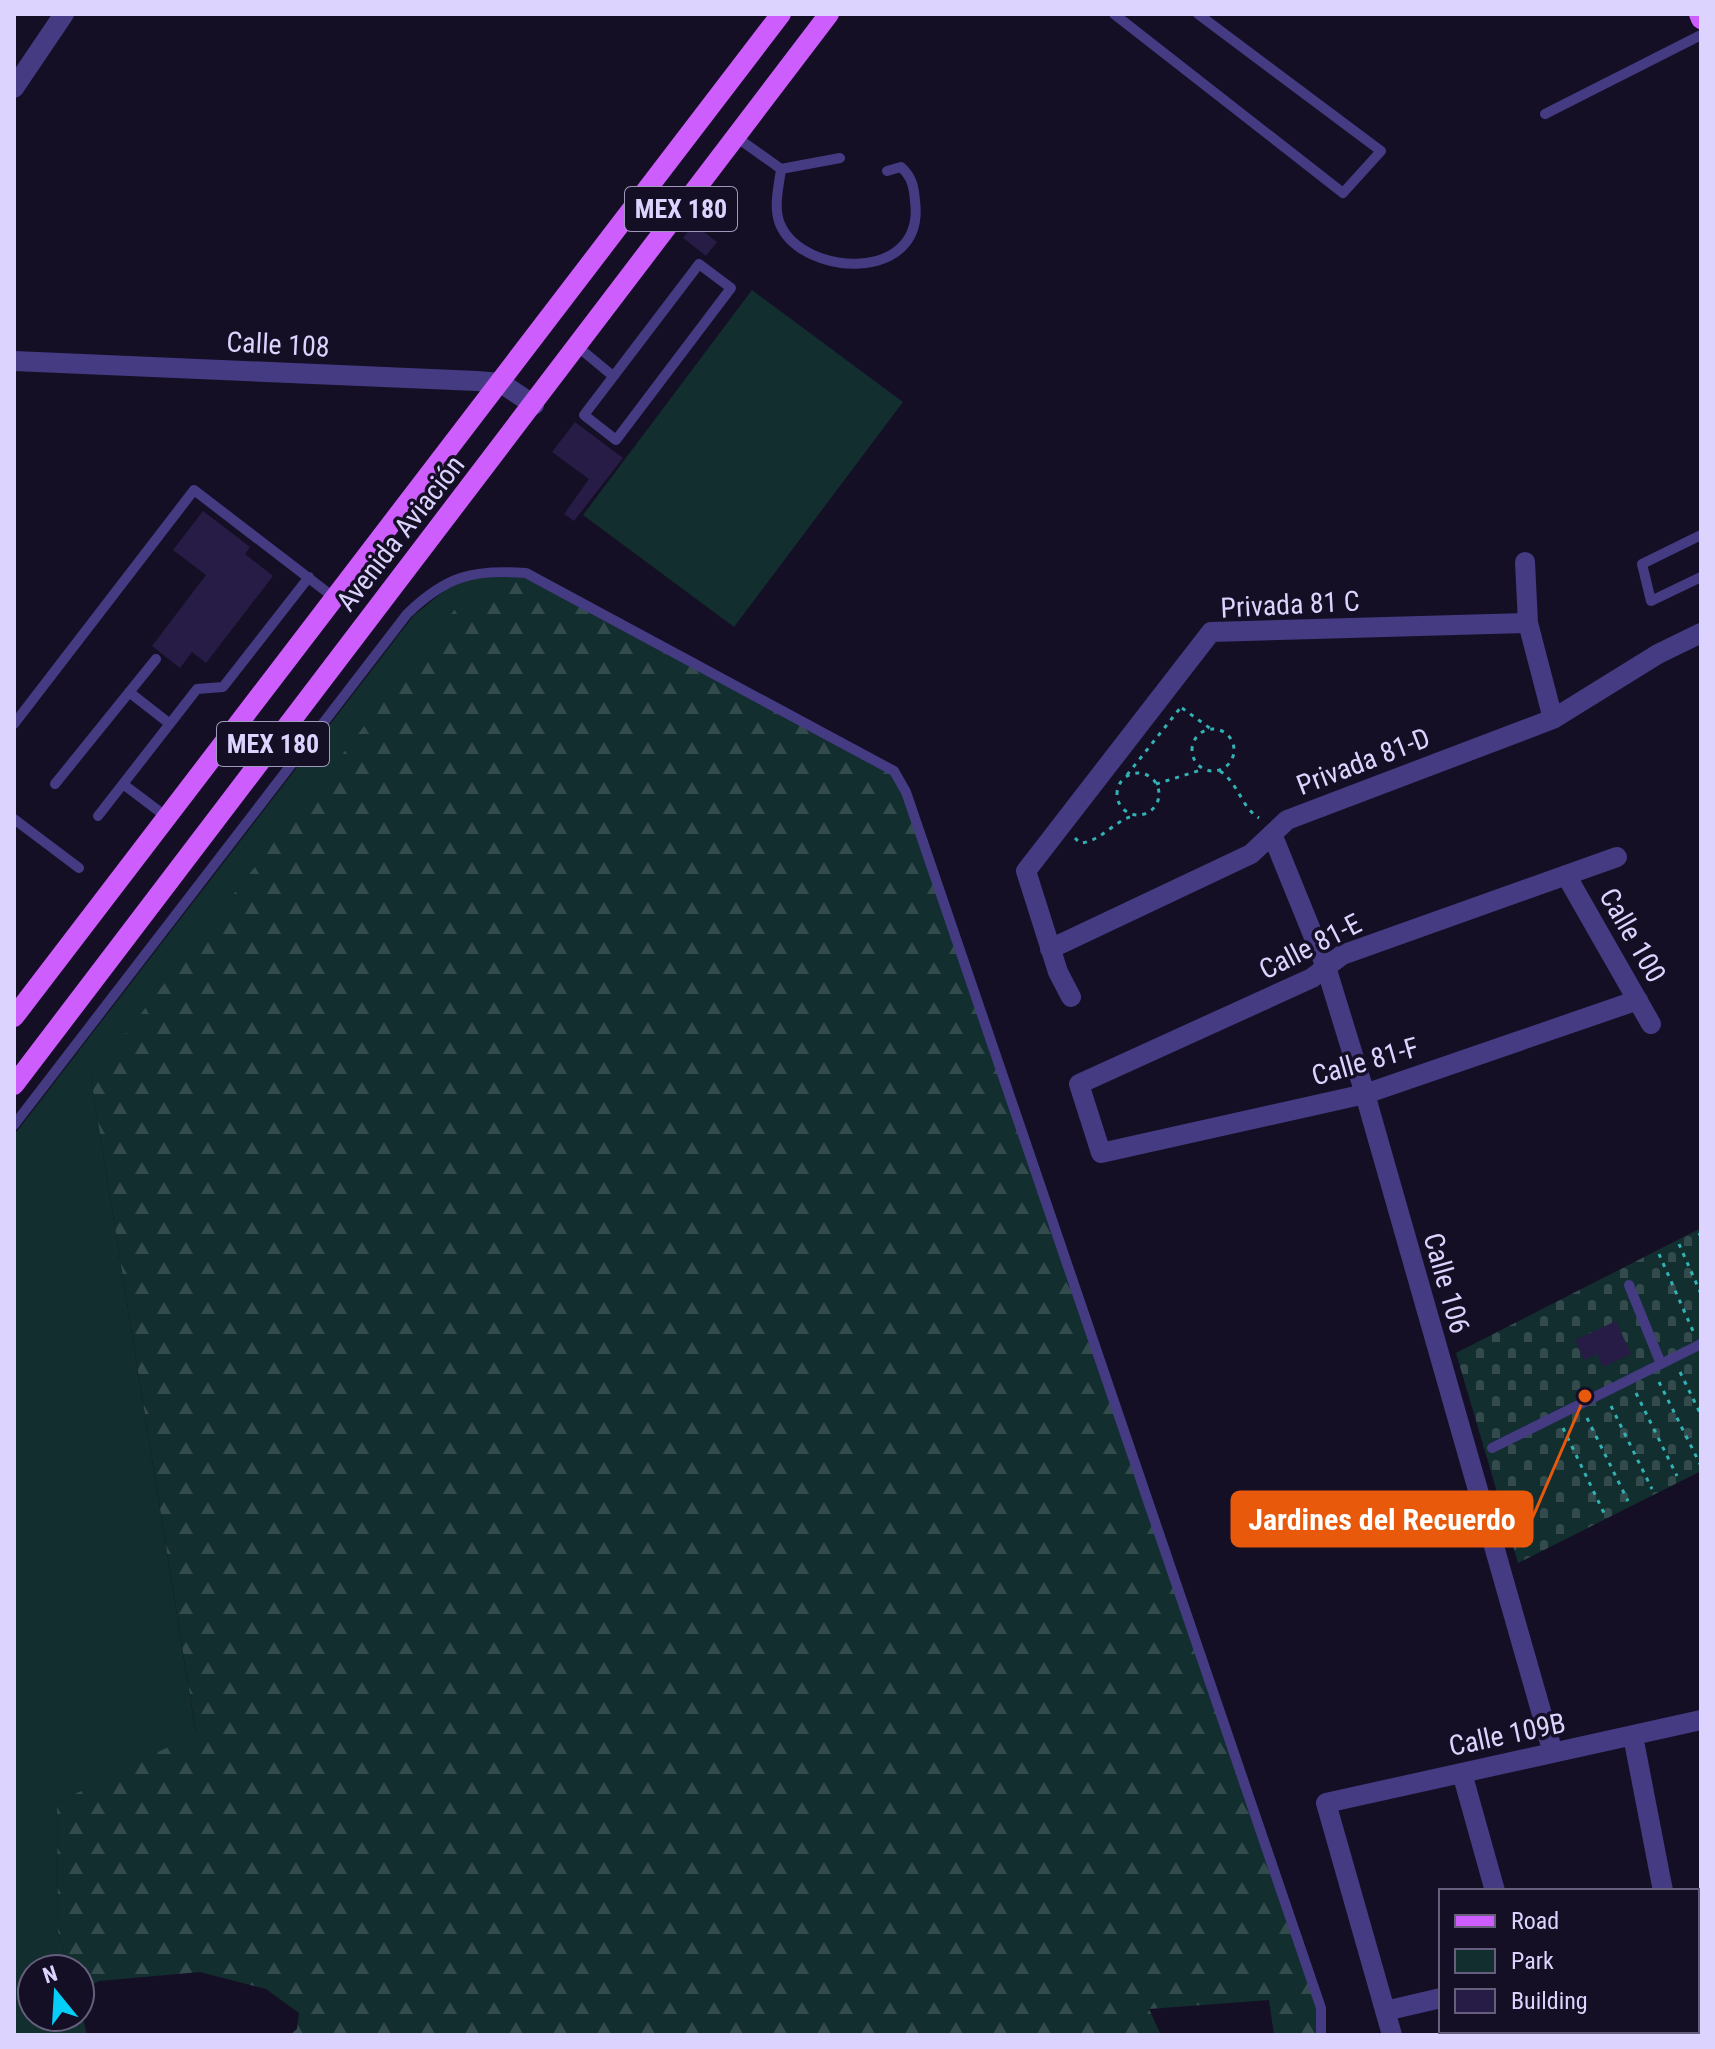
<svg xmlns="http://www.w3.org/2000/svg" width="1715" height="2049" font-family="'Roboto Condensed',sans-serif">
  <defs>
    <pattern id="forest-firs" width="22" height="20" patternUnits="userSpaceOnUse" patternTransform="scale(2)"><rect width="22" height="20" fill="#122e2f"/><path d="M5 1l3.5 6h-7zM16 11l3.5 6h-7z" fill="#344b4e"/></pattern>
    <pattern id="cemetery-stones" width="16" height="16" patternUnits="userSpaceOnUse" patternTransform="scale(2)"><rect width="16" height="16" fill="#122e2f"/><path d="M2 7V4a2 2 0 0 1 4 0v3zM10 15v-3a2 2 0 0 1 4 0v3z" fill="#344b4e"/></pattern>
  </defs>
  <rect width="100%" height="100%" fill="#150f25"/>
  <path fill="#122e2f" d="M752,290L903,402L734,627L583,515Z
    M488,573L515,576L91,1078L196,1734L57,1803L58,1931L69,1969H32V2017H80V2007L87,2035H14V1135L414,615L449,587Z"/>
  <path fill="url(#forest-firs)" d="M526,575L893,773L900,782L1317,2009L1318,2035H1274L1269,2000L1149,2009L1161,2035H290L297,2029L299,2013L266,1989L200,1972L99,1981L80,1991V1969H69L58,1931L57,1803L196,1733L91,1078L459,604L515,576Z"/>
  <path fill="url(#cemetery-stones)" d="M1701,1228V1471L1518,1563L1456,1353Z"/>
  <path fill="#271c45" d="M694,224L717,242L706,256L683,238Z
    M575,422L623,458L574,521L564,514L589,479L552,452Z
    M203,511L250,547L245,554L273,576L206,663L192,652L180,668L152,646L206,575L173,550Z
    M1616,1321L1631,1354L1603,1367L1597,1354L1584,1360L1575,1340Z"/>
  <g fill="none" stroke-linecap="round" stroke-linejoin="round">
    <path stroke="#32b2b5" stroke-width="3" stroke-dasharray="4 6" stroke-linecap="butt" d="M1182,708L1211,729
      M1192 750a21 21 0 1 1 42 0a21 21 0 1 1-42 0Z
      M1220,771C1239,784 1241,807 1259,818
      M1117 794a21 21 0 1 1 42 0a21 21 0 1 1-42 0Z
      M1127,775L1181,707
      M1156,784L1201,770
      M1075,838L1080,843C1100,842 1114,821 1133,816
      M1699,1233L1701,1237
      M1679,1244L1701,1294
      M1659,1254L1693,1331
      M1680,1372L1701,1415
      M1659,1382L1700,1464
      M1636,1393L1677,1476
      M1611,1406L1652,1489
      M1587,1418L1628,1501
      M1563,1428L1604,1513"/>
    <path stroke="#443b83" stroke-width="10" d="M1114,14L1343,193L1381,151L1198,14
      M1545,114L1701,35
      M736,137L781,169L840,158
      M781,169C779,186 773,207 780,224C802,277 926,284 915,201C914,187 912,177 901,167L887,171
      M699,264L731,288L616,440L584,415Z
      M578,347L613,376
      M1701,535L1642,564L1651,601L1701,577
      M129,692L170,724
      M14,724L194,490L336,599
      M55,784L156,659
      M123,784L168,818
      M98,816L197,689L223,687L309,577
      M14,819L79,868
      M14,1125L407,614C446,576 473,569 526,573L894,771L906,792L1321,2008V2035
      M1629,1285L1661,1364
      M1492,1448L1701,1344"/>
    <path stroke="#443b83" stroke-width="20" d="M14,88L64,14
      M14,361L477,381L501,383L534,405
      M1525,562L1528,623L1553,719
      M1272,834L1326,967L1365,1094L1553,1753
      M1617,857L1342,955L1312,978L1079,1084L1101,1153L1365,1094L1638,1000
      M1566,875L1651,1024
      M1050,949L1251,854L1287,820L1553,719L1658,654L1701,633
      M1071,997L1058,972L1026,871L1211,632L1528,623
      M1633,1736L1663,1891
      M1462,1773L1495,1891
      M1697,1941L1701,1940
      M1385,2011L1441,1998
      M1535,2031L1536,2035
      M1691,2031V2035
      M1392,2035L1326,1803L1701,1720"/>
    <path stroke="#cd5dfc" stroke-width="20" d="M1699,14L1701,19
      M14,1017L781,14
      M14,1085L829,14"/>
  </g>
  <g text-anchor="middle" stroke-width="7" stroke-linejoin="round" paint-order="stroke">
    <g fill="#150f25" stroke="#a099bd" stroke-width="2">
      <rect x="625" y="187" width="112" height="44" rx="6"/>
      <rect x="217" y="722" width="112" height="44" rx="6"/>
    </g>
    <g font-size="26" font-weight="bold" fill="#dcd4fe">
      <text x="681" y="218">MEX 180</text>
      <text x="273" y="753">MEX 180</text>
    </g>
    <g font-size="28" fill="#dcd4fe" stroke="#150f25">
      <text transform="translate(278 344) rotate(3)" y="10">Calle 108</text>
      <text transform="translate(400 533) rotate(-52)" y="10">Avenida Aviación</text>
      <text transform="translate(1290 604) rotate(-3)" y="10">Privada 81 C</text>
      <text transform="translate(1363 761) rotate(-21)" y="10">Privada 81-D</text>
      <text transform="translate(1633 935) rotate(60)" y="10">Calle 100</text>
      <text transform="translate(1310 946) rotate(-27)" y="10">Calle 81-E</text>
      <text transform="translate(1365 1061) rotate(-16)" y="10">Calle 81-F</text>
      <text transform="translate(1447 1283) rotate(74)" y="10">Calle 106</text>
      <text transform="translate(1507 1734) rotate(-12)" y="10">Calle 109B</text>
    </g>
  </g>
  <path fill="none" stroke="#e8590c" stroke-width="3" d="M1585 1396L1532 1519"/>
  <circle fill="#e8590c" stroke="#150f25" stroke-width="3" cx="1585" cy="1396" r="8"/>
  <rect fill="#e8590c" stroke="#e8590c" stroke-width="3" x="1232" y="1492" width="300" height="54" rx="8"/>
  <g font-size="30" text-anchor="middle" font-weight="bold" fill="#fff">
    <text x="1382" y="1530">Jardines del Recuerdo</text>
  </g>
  <rect width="1715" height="2049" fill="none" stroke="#dcd4fe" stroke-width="32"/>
  <rect x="1439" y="1889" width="260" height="144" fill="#150f25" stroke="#655e7c" stroke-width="2"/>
  <rect x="1455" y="1915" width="40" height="12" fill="#cd5dfc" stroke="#655e7c" stroke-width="2"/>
  <text x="1511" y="1929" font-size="24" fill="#dcd4fe">Road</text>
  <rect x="1455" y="1949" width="40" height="24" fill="#122e2f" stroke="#655e7c" stroke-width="2"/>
  <text x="1511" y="1969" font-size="24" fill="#dcd4fe">Park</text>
  <rect x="1455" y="1989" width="40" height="24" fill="#271c45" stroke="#655e7c" stroke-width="2"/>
  <text x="1511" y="2009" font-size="24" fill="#dcd4fe">Building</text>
  <g transform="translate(56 1993) rotate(342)"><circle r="38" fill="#150f25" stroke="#655e7c" stroke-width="2"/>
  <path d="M0-6L14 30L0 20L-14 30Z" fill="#05cef9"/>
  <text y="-12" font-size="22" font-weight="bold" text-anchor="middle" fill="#dcd4fe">N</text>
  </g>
</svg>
